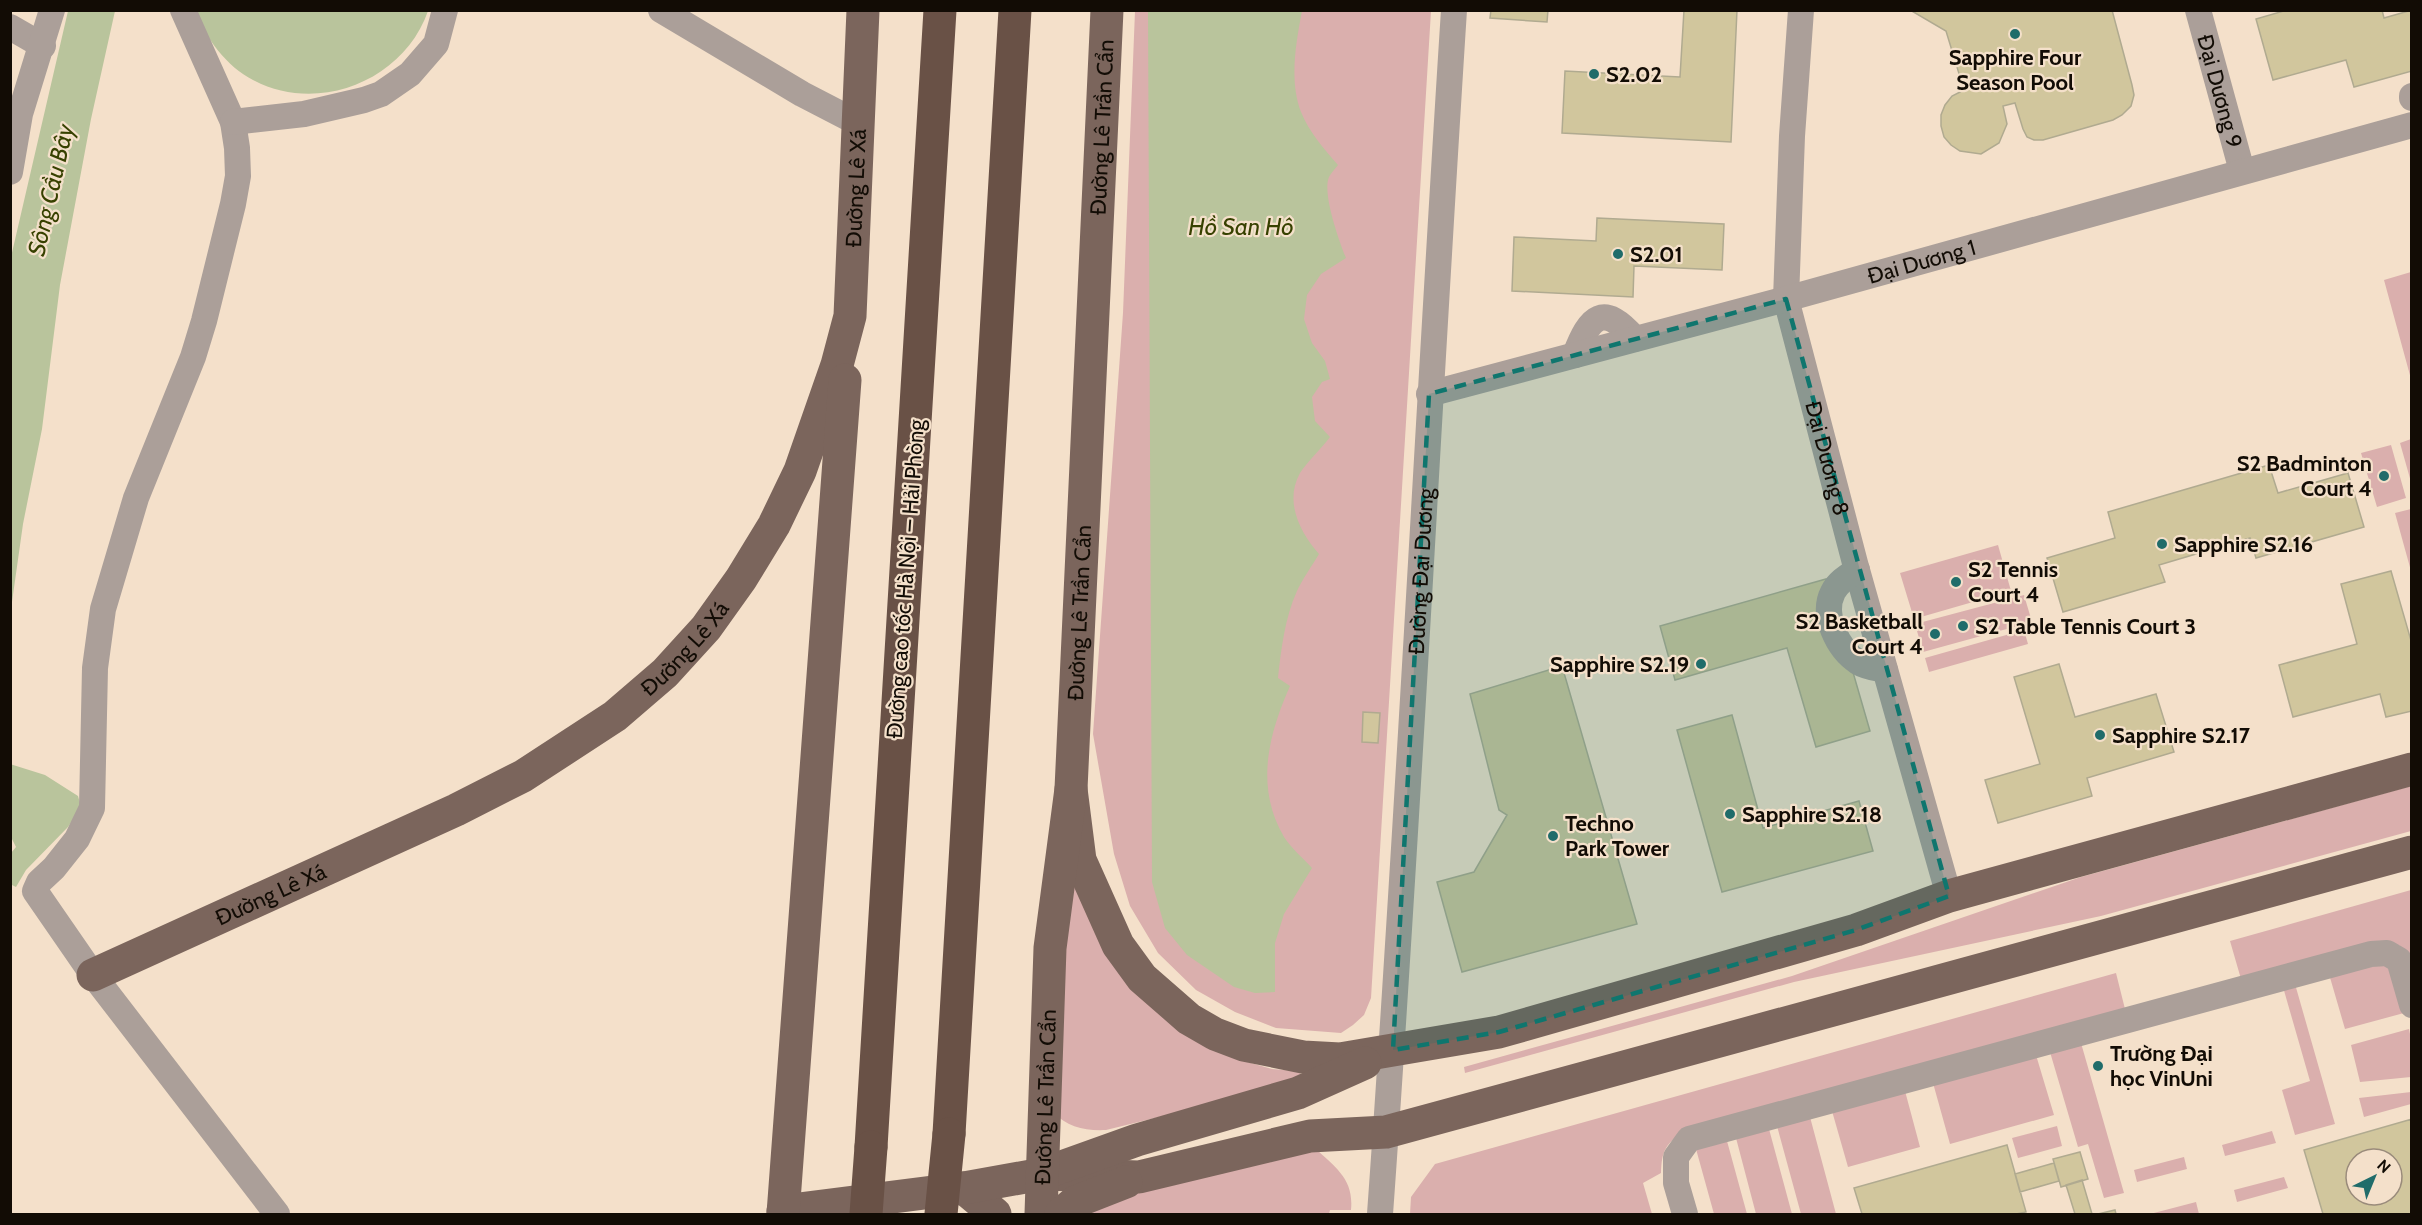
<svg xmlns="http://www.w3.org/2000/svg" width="2422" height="1225" font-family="Cabin,sans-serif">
  <rect width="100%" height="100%" fill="#f4e0ca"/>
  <path fill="#daafad" d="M1135,11H1431L1371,998L1364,1015L1353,1025L1341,1033L1276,1028L1235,1012L1196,990L1158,953L1130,906L1114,854L1093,734L1123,313Z
    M2411,272H2412L2411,379L2384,280Z
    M2411,439H2412L2411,482L2400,443Z
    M2391,445L2406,498L2377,507L2361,453Z
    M2411,509H2412L2411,571L2395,513Z
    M1998,545L2011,591L1914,619L1900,573Z
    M2024,595L2032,622L1923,652L1915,624Z
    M2024,630L2028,644L1929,672L1925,658Z
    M2411,786V831L2101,916L1794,982L1465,1073L1464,1067L1792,976L2081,877Z
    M1070,884L1081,892L1237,1059L1272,1069L1297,1071L1302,1075V1082L1106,1130C1085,1131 1067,1127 1053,1112Z
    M2411,890V956L2399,945L2241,979L2230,941Z
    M2387,964L2404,1013L2345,1029L2329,974Z
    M2116,973L2125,1009L1681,1133C1664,1146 1662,1152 1661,1173L1643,1183L1652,1214H1410L1411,1197L1435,1164Z
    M2295,984L2335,1124L2295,1135L2282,1090L2310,1081L2283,987Z
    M2409,1029L2411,1039V1077L2360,1082L2351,1045Z
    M2081,1043L2124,1193L2104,1198L2088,1144L2078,1147L2050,1052Z
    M2036,1055L2054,1115L1950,1144L1933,1083Z
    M1905,1091L1920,1147L1848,1167L1832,1111Z
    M2411,1092V1104L2364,1117L2359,1098Z
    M1810,1117L1836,1214H1801L1777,1126Z
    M2057,1126L2062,1146L2018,1158L2012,1138Z
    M1769,1129L1792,1214H1756L1736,1138Z
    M2272,1131L2276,1143L2225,1156L2222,1145Z
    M1727,1141L1747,1214H1714L1696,1149Z
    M1315,1148C1336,1168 1354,1179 1351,1210H1330L1329,1214H1085L1106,1193Z
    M2184,1157L2187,1169L2137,1182L2134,1170Z
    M2284,1177L2288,1188L2237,1202L2234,1190Z
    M2196,1202L2199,1214H2150Z"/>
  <path fill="#b9c49c" d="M68,11H115L91,119L60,285L42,429L23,524L11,609V257Z
    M195,11H428C404,80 319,115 253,80C227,67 205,37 195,11Z
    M1148,11H1302C1296,42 1289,81 1301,112C1309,132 1324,149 1338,165C1335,169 1331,173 1329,177C1322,193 1339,241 1346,258L1321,274L1307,295L1304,319L1312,343L1325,361L1330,379L1322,382L1312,397L1315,421L1330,437C1321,449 1308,461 1300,473C1284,502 1300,532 1319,554C1312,566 1303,578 1297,591C1285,617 1281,650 1278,678L1290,686C1268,736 1255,787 1284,837C1291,848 1303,858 1312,868L1284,914L1275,943V992L1255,993L1234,987L1187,955L1165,928L1152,882Z
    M10,764L45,775L78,796L81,807L68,827L26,870L16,887L10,884L11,853L16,847L11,837Z"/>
  <path fill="#d1c69d" stroke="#b0aa90" stroke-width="1.5" fill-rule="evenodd" d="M1491,10H1548L1547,22L1490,18Z
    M1684,10H1737L1731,142L1562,133L1565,71L1680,77Z
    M1910,10H2112L2132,85L2134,95L2131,106L2122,115L2113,120L2043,140H2034L2027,137L2023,129L2015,103L2003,106L2007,124L1999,143L1981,154L1960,151L1951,145L1944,137L1941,126V115L1945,105L1952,96L1964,90L1946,31Z
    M2287,10H2382L2384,18L2412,10V71L2354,87L2346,60L2273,80L2256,19Z
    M1597,218L1724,224L1722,270L1634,266L1633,297L1512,291L1514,237L1596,241Z
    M2269,465L2278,493L2348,473L2364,527L2256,558L2250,538L2159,565L2165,582L2063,612L2047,558L2115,538L2108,512Z
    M2391,571L2412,644V711L2386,717L2380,694L2293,717L2279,665L2357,644L2341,584Z
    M1826,579L1870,731L1816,747L1787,648L1675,680L1660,626Z
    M2059,664L2075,717L2156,694L2174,752L2087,778L2092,796L1998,823L1985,780L2040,764L2014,677Z
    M1562,666L1637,924L1462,972L1437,882L1474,872L1507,815L1499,810L1470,694Z
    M1363,712L1380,713L1378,743L1362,742Z
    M1732,715L1763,828L1859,801L1873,851L1722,892L1677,730Z
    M2412,1119V1214H2323L2304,1150ZM2356,1159H2392V1195H2356Z
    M2007,1145L2026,1212L2016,1214H1862L1854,1188Z
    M2080,1152L2088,1179L2061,1187L2053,1159Z
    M2054,1163L2059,1181L2020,1192L2015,1174Z
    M2082,1180L2092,1214H2075L2066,1185Z
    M2115,1210L2116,1214H2098Z"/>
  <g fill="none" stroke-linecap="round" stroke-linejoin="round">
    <g stroke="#ab9f99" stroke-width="26">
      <path d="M183,10L233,122L237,148L238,176L233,204L204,321L193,357L136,498L103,609L95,668L92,808L77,839L54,868L39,882L35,891L93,975L277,1214"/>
      <path d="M661,10L802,94L858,123"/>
      <path id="s1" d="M1801,10L1792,136L1786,299L1855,563L1949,896"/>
      <path id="s2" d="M2198,10L2242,171"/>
      <path d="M10,27L43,46"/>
      <path d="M2412,96V98"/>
      <path d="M233,122L304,114L364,100L381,94L410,74L436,44L445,10"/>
      <path d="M10,172L20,114L52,10"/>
      <path d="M1575,355C1590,316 1603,302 1635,339"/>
      <path id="s3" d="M1429,394L1786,299L2412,125"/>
      <path d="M1857,570C1848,576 1838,582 1833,592C1821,615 1838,649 1858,662C1866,667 1876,668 1885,670"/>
      <path id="s4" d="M1380,1214C1409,814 1428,412 1454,10"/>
      <path d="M1685,1214L1676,1183V1157L1689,1139L2371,954L2387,953L2399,960L2412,1005"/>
    </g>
    <g stroke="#7b655c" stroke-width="33">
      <path d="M1071,789L1080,860L1118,945L1142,978L1189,1019L1215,1034L1244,1045L1303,1057L1340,1059L1499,1032L1856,930L1949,896L2412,769"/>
      <path id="s5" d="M93,975L456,810L523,776L615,716L665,673L706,628L741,579L774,525L800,471L837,365L850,316L863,10"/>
      <path d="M1042,1174L1139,1177L1310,1136L1386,1132L2412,852"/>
      <path d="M964,1188L995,1214"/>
      <path d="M783,1211L964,1188L1042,1174L1137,1140L1298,1093L1365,1063"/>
      <path d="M783,1214L845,380"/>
      <path id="s6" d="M1041,1214L1050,948L1071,789L1107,10"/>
      <path d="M1061,1214L1075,1202L1126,1182"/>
    </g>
    <path stroke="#695146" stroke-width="33" d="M949,1134L1015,10
      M871,1147L940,10"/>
    <path stroke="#695146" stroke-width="33" d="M866,1214L871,1147
      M941,1214L949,1134"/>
  </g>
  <path fill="#0f766e" fill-opacity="0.2" stroke="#0f766e" stroke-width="4.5" stroke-dasharray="12 8" stroke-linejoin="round" d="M1786,299L1949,896L1856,930L1499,1032L1393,1050L1429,394Z"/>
  <g fill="#206c6a" stroke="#f4e0ca" stroke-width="2">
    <circle cx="2015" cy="34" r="6"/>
    <circle cx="1594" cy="74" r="6"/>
    <circle cx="1618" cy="254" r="6"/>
    <circle cx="2384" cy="476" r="6"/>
    <circle cx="2162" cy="544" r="6"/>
    <circle cx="1956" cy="582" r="6"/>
    <circle cx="1963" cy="626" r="6"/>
    <circle cx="1935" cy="634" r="6"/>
    <circle cx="1701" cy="664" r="6"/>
    <circle cx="2100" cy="735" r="6"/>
    <circle cx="1730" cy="814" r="6"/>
    <circle cx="1553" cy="836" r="6"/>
    <circle cx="2098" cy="1066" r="6"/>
  </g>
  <g text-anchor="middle" stroke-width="4.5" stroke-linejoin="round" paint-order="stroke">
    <g font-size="22" font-weight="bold" fill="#120c05" stroke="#f4e0ca" text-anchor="start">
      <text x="2015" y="65" text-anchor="middle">Sapphire Four<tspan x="2015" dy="25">Season Pool</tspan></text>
      <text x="1606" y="82">S2.02</text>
      <text x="1630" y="262">S2.01</text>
      <text x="2372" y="471" text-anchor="end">S2 Badminton<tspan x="2372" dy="25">Court 4</tspan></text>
      <text x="2174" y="552">Sapphire S2.16</text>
      <text x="1968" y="577">S2 Tennis<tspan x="1968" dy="25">Court 4</tspan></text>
      <text x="1923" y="629" text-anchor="end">S2 Basketball<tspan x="1923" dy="25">Court 4</tspan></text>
      <text x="1975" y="634">S2 Table Tennis Court 3</text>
      <text x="1689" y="672" text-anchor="end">Sapphire S2.19</text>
      <text x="2112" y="743">Sapphire S2.17</text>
      <text x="1742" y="822">Sapphire S2.18</text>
      <text x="1565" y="831">Techno<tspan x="1565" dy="25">Park Tower</tspan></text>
      <text x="2110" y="1061">Trường Đại<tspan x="2110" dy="25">học VinUni</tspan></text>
    </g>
    <g font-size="22" fill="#120c05" stroke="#f4e0ca">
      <text dy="8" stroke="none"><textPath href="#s2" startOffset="84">Đại Dương 9</textPath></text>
      <text dy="8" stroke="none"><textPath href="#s6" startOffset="1089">Đường Lê Trần Cẩn</textPath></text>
      <text dy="8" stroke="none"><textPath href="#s5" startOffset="1185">Đường Lê Xá</textPath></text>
      <text dy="8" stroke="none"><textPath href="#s3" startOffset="510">Đại Dương 1</textPath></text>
      <text dy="8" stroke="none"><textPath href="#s1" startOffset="454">Đại Dương 8</textPath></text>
      <text dy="8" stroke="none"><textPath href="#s4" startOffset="644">Đường Đại Dương</textPath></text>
      <text transform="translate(905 579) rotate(-86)" y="8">Đường cao tốc Hà Nội – Hải Phòng</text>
      <text dy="8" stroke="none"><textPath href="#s6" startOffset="603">Đường Lê Trần Cẩn</textPath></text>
      <text dy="8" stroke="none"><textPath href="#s5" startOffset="681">Đường Lê Xá</textPath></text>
      <text dy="8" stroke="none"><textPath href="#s5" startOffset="195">Đường Lê Xá</textPath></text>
      <text dy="8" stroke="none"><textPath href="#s6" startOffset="117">Đường Lê Trần Cẩn</textPath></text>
    </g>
    <g font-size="24" font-style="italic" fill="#374100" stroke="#f4e0ca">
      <text transform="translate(51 190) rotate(-77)" y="8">Sông Cầu Bây</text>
      <text x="1241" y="235">Hồ San Hô</text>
    </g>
  </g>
  <rect width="2422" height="1225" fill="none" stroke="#120c05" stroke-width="24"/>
  <g transform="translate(2374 1177) rotate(43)"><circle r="28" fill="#f4e0ca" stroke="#9a8b7b" stroke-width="1.5"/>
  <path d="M0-4.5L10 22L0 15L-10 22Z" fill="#206c6a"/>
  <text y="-9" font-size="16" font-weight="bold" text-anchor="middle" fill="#120c05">N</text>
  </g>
</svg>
